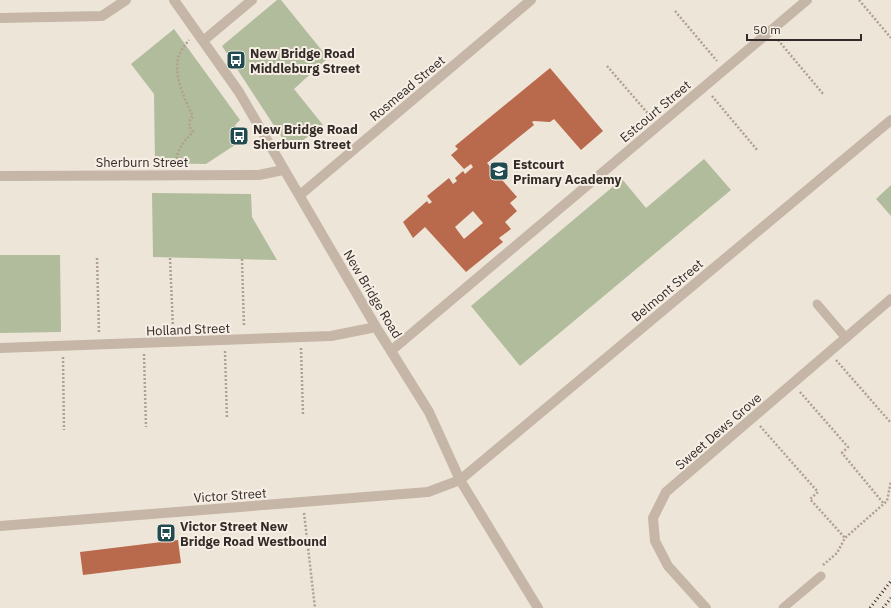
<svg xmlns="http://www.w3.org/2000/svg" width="891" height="608" font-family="'IBM Plex Sans',sans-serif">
  <rect width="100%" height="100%" fill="#eee5d9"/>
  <path fill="#b0bc9b" d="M277,0H281L328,58L294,89L323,125L290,150L222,46Z
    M174,29L240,120L235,125L244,139L206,164L155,163L154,94L131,64Z
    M704,159L731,190L520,366L471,306L622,179L646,208Z
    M891,185V216L876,199Z
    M152,193L251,194L252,217L277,260L153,257Z
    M0,255H60L61,332L0,333Z"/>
  <path fill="#ba6a4c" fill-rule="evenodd" d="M550,68L603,131L581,150L554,119L550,122L534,121L532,122L534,125L487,163L517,197L510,203L517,211L505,222L511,229L499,238L503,242L466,272L425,227L413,238L403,222L427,201L429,204L432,202L427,196L449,178L453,184L457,181L455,178L463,171L465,174L473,167L471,164L464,169L451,155L458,149L455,146ZM473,211L483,223L464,239L455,227Z
    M178,540L181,563L83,575L80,552Z"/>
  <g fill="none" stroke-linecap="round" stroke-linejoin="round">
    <path stroke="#b1a091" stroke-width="2.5" stroke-dasharray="2 2" stroke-linecap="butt" d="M859,0L891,38
      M675,11L717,61
      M778,40L824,95
      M607,66L651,117
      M712,96L758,151
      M176,163C178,148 183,142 193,132L189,126L190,120L193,116C185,101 171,70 180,53C182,48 186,44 189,40
      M97,258L99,333
      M170,258L173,329
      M242,259L244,327
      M301,348L303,415
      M225,351L227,419
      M144,354L146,427
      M63,357L64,430
      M836,360L891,423
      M800,392L848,447L842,453L884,504
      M760,426L818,492L810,499L845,538
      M304,513L315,608
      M823,565L837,553L845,538L887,501L891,481"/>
    <path stroke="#c5b6a7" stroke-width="9" d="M817,304L846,338
      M783,608L821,576"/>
    <path stroke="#c5b6a7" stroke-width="10" d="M174,0L239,92L376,327L429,412L460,480L538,608
      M0,18L102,16L126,0
      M203,41L252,0
      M0,176L259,175L283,170
      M300,195L531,0
      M0,348L331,336L376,327
      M392,350L807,0
      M0,526L428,492L460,480L891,120
      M706,608L668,566L655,541L653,518L666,492L891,299"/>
    <path stroke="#322b27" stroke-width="3" stroke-dasharray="1 3" stroke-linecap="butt" d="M870,608L891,581
      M883,608L891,598"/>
  </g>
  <defs>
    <g id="bus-square" transform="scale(1)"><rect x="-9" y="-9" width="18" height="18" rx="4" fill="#204b50" stroke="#f7efe5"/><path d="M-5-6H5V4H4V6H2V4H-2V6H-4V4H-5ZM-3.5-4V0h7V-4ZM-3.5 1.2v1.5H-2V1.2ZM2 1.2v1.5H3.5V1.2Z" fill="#fff"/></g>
    <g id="school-square" transform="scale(1)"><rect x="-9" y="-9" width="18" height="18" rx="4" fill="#204b50" stroke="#f7efe5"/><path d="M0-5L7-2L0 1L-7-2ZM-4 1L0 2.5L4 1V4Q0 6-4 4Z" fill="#fff"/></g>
  </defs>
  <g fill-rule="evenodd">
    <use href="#bus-square" x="236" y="60"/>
    <use href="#bus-square" x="239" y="136"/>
    <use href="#school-square" x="499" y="171"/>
    <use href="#bus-square" x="166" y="533"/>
  </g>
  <g text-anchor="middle" stroke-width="4" stroke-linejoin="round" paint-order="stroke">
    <g font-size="13" font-weight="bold" fill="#322b27" stroke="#f7efe5" text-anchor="start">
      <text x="250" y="58">New Bridge Road<tspan x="250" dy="15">Middleburg Street</tspan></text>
      <text x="253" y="134">New Bridge Road<tspan x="253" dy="15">Sherburn Street</tspan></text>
      <text x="513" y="169">Estcourt<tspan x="513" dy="15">Primary Academy</tspan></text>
      <text x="180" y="531">Victor Street New<tspan x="180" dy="15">Bridge Road Westbound</tspan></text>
    </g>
    <g font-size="13" fill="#322b27" stroke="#f7efe5">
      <text transform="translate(407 88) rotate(-40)" y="5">Rosmead Street</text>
      <text transform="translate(655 111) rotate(-40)" y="5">Estcourt Street</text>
      <text x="142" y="167">Sherburn Street</text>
      <text transform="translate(667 290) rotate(-40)" y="5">Belmont Street</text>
      <text transform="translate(373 294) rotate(59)" y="5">New Bridge Road</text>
      <text transform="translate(188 329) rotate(-2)" y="5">Holland Street</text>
      <text transform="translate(718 431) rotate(-41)" y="5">Sweet Dews Grove</text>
      <text transform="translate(230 495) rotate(-4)" y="5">Victor Street</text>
    </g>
  </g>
  <path d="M747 34v6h114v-6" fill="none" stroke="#322b27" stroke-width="2"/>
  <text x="753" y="34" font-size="12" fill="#322b27" stroke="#f7efe5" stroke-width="3" paint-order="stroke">50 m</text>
</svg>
